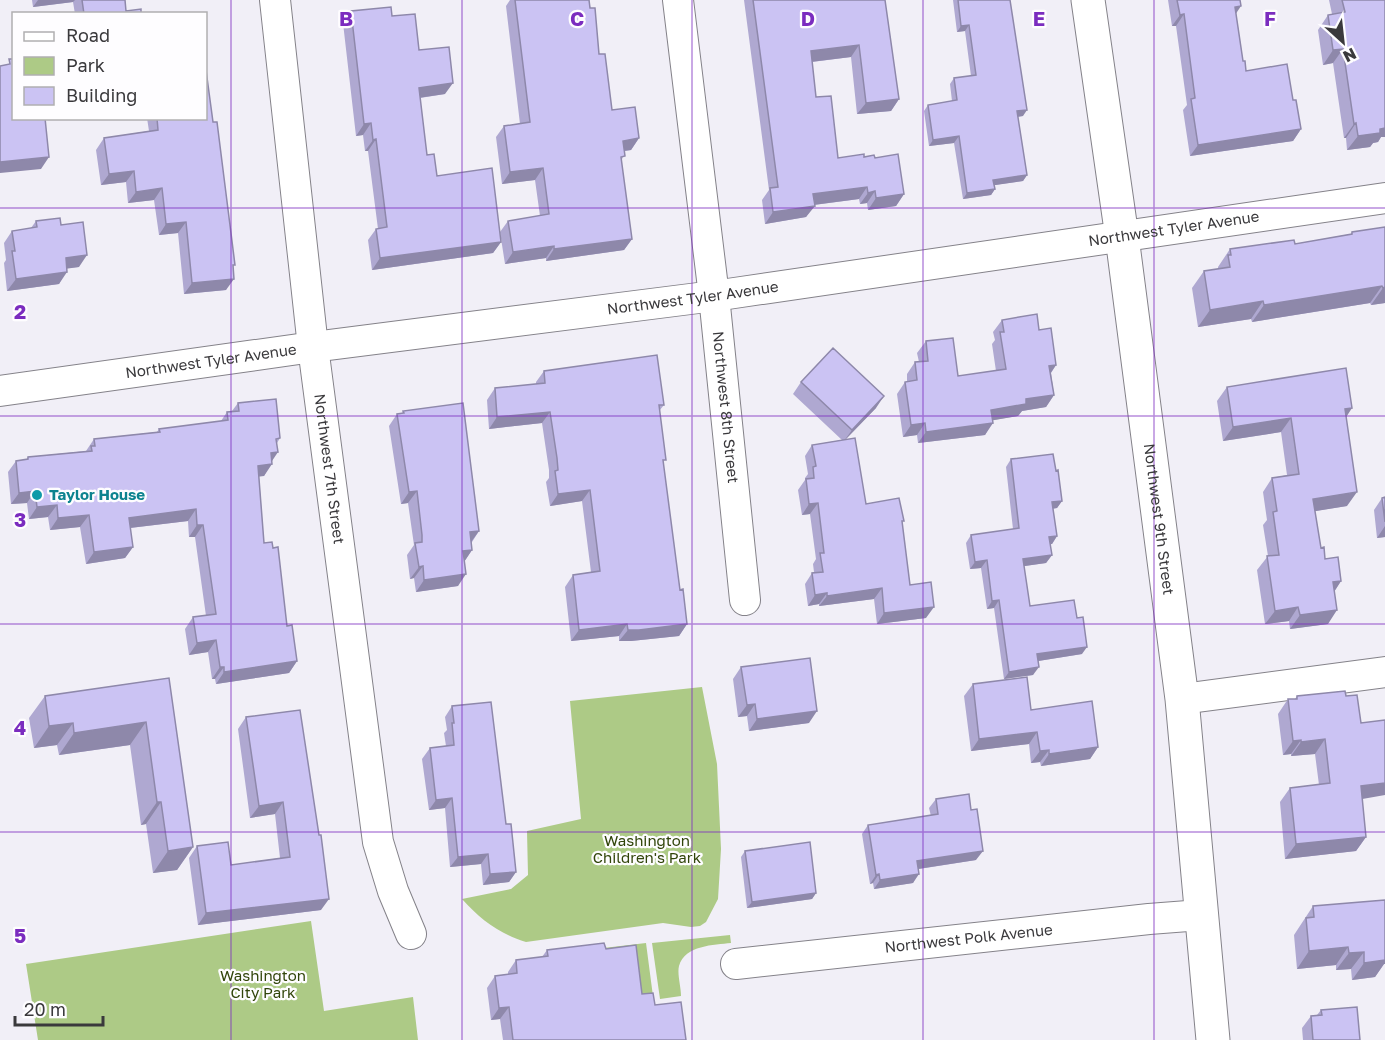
<svg xmlns="http://www.w3.org/2000/svg" width="1385" height="1040" font-family="'Golos Text',sans-serif">
  <rect width="100%" height="100%" fill="#f1eff7"/>
  <path fill="#adca86" d="M702,687L717,764L721,849L718,899L706,922L700,926L691,927L663,923L526,942C498,933 481,920 462,899L511,889L528,875L527,831L581,819L570,701Z
    M311,921L324,1011L413,997L418,1040H38L26,964Z
    M730,935L731,943C714,945 685,945 679,966C677,974 681,987 681,996L660,999L652,943Z
    M646,943L654,1004L634,1006L595,949Z"/>
  <g fill="none" stroke-linecap="round" stroke-linejoin="round">
    <g stroke="#848289" stroke-width="32">
      <g id="minor">
        <path id="s1" d="M275,0L313,347L378,842L393,891L411,934"/>
        <path id="s2" d="M678,0L714,296L745,600"/>
        <path id="s3" d="M0,391L313,347L714,296L1385,198"/>
        <path d="M1182,699L1385,672"/>
        <path id="s4" d="M736,964L1149,919L1201,915"/>
      </g>
    </g>
    <g stroke="#848289" stroke-width="35">
      <g id="major">
        <path id="s5" d="M1088,0L1122,237L1182,699L1213,1040"/>
      </g>
    </g>
    <use href="#minor" stroke="#fff" stroke-width="30"/>
    <use href="#major" stroke="#fff" stroke-width="33"/>
  </g>
  <path fill="#afa8d1" d="M32,0H125L126,11L141,14H75L73,2L33,7Z
    M510,0H589L599,54L612,110L639,138L631,150L625,151L621,162L632,239L624,250L546,261V258L505,264L500,232L508,221L540,216L535,180L502,184L496,137L504,126L520,124L506,6Z
    M744,0H885L899,99L891,111L857,114L851,57L812,62L816,97L838,158L864,157L875,158L904,194L896,206L868,210L867,203L860,204L859,199L814,205L806,217L765,224L762,200L769,190Z
    M953,0H1010L1023,116L1018,117L1027,175L1023,181L994,185L995,189L991,195L963,199L954,143L929,146L924,111L928,105L952,101L950,84L954,78L971,76L965,31L957,32Z
    M1168,0H1240L1236,13L1243,61L1246,71L1293,100L1301,129L1293,141L1190,156L1183,110L1187,105L1176,26H1172Z
    M1329,0H1385L1381,137L1378,142L1373,143L1370,147L1347,150L1346,138H1344L1333,63L1323,65L1318,30L1328,15L1332,14Z
    M351,11L392,16L419,50L445,94L420,98L427,155L437,176L501,242L493,253L372,270L368,240L376,229H378L368,151H365L363,135L356,136L343,23Z
    M147,118H206L233,268L226,290L184,294L178,233L159,235L154,200L128,203L126,182L101,185L96,150L104,138L149,131Z
    M36,221L61,225L79,267L67,268L59,284L7,291L4,263L6,260L4,243L12,231L31,228Z
    M1385,227V303L1371,305L1370,303L1252,322L1251,319L1198,327L1192,288L1204,271L1218,269V267L1230,249L1295,244L1351,234L1352,232Z
    M1002,320L1039,330L1056,365L1051,373L1054,395L1046,407L1022,411L1018,416L993,420L985,435L918,443L917,435L903,437L897,394L905,382L907,381V374L915,362H919L917,353L926,341L958,376L996,371L992,344L995,340L993,332Z
    M544,371L664,405L659,411L663,464L680,590L687,624L679,636L631,641H619V636L571,641L565,587L573,575L591,572L582,501L550,506L546,482L549,478V470L542,423L489,429L487,400L495,388L536,384V382Z
    M801,382L876,408L846,439L866,504L902,523L910,585L926,618L877,624L874,599L819,606V604L808,606L805,584L812,573L814,572L813,564L816,559L810,514L802,515L798,490L805,480V478L808,474L805,456L812,445L842,440L793,394Z
    M1227,387L1346,417L1347,506L1315,511L1321,548L1325,559L1341,581L1334,592L1328,624L1290,629L1289,621L1265,624L1257,570L1268,556L1263,525L1267,520L1263,492L1272,478L1287,475L1281,432L1223,441L1217,401Z
    M238,403L280,438L277,443L272,461L264,476H259L264,543L297,661L289,673L216,684L215,679H212L208,652L189,655L185,629L193,617L206,616L195,537H189L188,521L130,528L133,547L125,558L86,564L80,527L50,530L48,517L29,519L27,503L11,504L8,472L16,461L26,460L28,457L86,451L94,439L157,432L159,429L221,421L227,412L232,411Z
    M403,411L479,531L472,542V550L464,562L458,586L416,592L414,578L410,579L407,555L414,545L408,503L401,504L389,426L397,414H402Z
    M1011,459L1056,471L1062,501L1057,508L1053,509L1057,536L1052,544H1050L1052,555L1046,563L1024,566L1030,606L1082,654L1038,661L1033,675L1004,679L994,608L987,609L981,568L970,569L966,543L971,535L1013,529L1006,467Z
    M1385,497V537L1377,538L1374,510L1382,498Z
    M741,667L809,723L749,731L747,716L738,717L733,679Z
    M169,678L193,847L177,870L153,873L146,824L141,825L130,745L59,755L57,745L34,748L29,718L45,696Z
    M973,684L1031,710L1098,747L1090,759L1041,766L1040,762L1031,763L1029,744L971,751L964,696Z
    M1345,691L1362,799L1366,837L1356,851L1285,859L1280,802L1290,788L1319,785L1315,754L1291,756V754L1283,755L1278,714L1288,699H1295L1297,696Z
    M452,706L506,824L516,872L509,882L483,885L481,864L450,867L445,808L429,810L422,759L430,748L446,746L444,733L447,730L445,717Z
    M300,710L321,910L198,925L189,858L197,846L231,865L280,858L275,814L250,818L238,729L246,717Z
    M936,799L976,860L919,869L913,883L874,889L873,883L870,884L862,834L868,825L931,816L929,808Z
    M745,851L816,893L812,899L747,908L741,857Z
    M1385,900V964H1384L1375,977L1352,980L1351,969L1336,970V965L1297,969L1294,935L1313,906Z
    M606,949L642,994L655,1005L686,1040H503L500,1019L491,1020L487,988L495,976L508,974V972L516,960L542,957L547,950Z
    M1321,1010L1360,1040H1303L1302,1028L1311,1016L1317,1015Z"/>
  <path fill="#8e88aa" d="M38,0H75L73,2L33,7Z
    M1241,6L1233,18L1235,7Z
    M1184,14L1176,26H1172L1180,15Z
    M969,25L965,31L957,32L961,26Z
    M859,45L851,57L802,63L811,51Z
    M1343,49L1333,63L1323,65L1333,50Z
    M453,83L445,94L411,99L419,88Z
    M899,99L891,111L857,114L866,103Z
    M1027,110L1023,116L1013,117L1017,111Z
    M371,123L363,135L356,136L364,124Z
    M1356,123L1346,138H1344L1354,124Z
    M1385,127V137H1381L1378,142L1373,143L1370,147L1347,150L1358,136Z
    M1301,129L1293,141L1190,156L1198,145Z
    M959,136L954,143L929,146L933,140Z
    M639,138L631,150L615,152L623,141Z
    M376,139L368,151H365L373,140Z
    M49,157L41,169L0,173V162Z
    M543,168L535,180L502,184L510,172Z
    M134,171L126,182L101,185L109,174Z
    M1027,175L1023,181L989,186L993,180Z
    M867,187L859,199L805,206L813,194Z
    M162,188L154,200L128,203L136,192Z
    M995,189L991,195L963,199L967,193Z
    M875,191L867,203L860,204L868,193Z
    M904,194L896,206L868,210L876,198Z
    M815,206L806,217L765,224L773,212Z
    M186,222L178,233L159,235L166,224Z
    M632,239L624,250L546,261L554,249Z
    M501,242L493,253L372,270L380,258Z
    M554,246L546,258L505,264L513,252Z
    M87,255L79,267L57,270L66,258Z
    M67,272L59,284L7,291L16,279Z
    M234,279L226,290L184,294L192,283Z
    M1382,286L1370,303L1252,322L1264,305Z
    M1385,287V303L1371,305L1383,288Z
    M1263,301L1251,319L1198,327L1210,310Z
    M1056,365L1048,377L1049,366Z
    M1054,395L1046,407L1022,411L1018,416L983,422L991,410L1026,399Z
    M884,396L876,408L844,441L852,430Z
    M1352,408L1343,422L1345,409Z
    M550,412L542,423L489,429L497,417Z
    M1291,418L1281,432L1223,441L1233,427Z
    M925,423L917,435L903,437L911,425Z
    M993,423L985,435L918,443L926,432Z
    M278,452L270,464L271,453Z
    M272,464L264,476L249,478L258,466Z
    M590,490L582,501L550,506L558,494Z
    M35,491L27,503L11,504L19,493Z
    M417,491L408,503L401,504L409,492Z
    M1357,492L1347,506L1304,513L1313,499Z
    M1062,501L1057,508L1047,509L1052,502Z
    M818,503L810,514L802,515L809,504Z
    M57,505L48,517L29,519L37,507Z
    M196,509L188,521L121,529L129,518Z
    M89,515L80,527L50,530L58,518Z
    M197,525H203L195,537H189Z
    M1385,526V537L1377,538Z
    M479,531L471,542L470,532Z
    M1057,536L1052,544L1044,545L1049,537Z
    M133,547L125,558L86,564L94,552Z
    M472,550L464,562L463,551Z
    M1052,555L1046,563L1018,567L1023,559Z
    M987,560L981,568L970,569L975,562Z
    M423,566L414,578L410,579L419,567Z
    M466,574L458,586L416,592L424,580Z
    M1341,581L1332,595L1333,582Z
    M882,588L874,599L819,606L827,596Z
    M827,593L819,604L808,606L815,595Z
    M999,600L994,608L987,609L992,601Z
    M934,607L926,618L877,624L884,613Z
    M1298,607L1289,621L1265,624L1275,611Z
    M1337,610L1328,624L1290,629L1300,615Z
    M627,624L619,636L571,641L579,630Z
    M687,624L679,636L631,641H619L628,630Z
    M216,640L208,652L189,655L197,643Z
    M1087,647L1082,654L1032,662L1037,654Z
    M297,661L289,673L216,684L224,672Z
    M220,667H224L215,679H212Z
    M1039,667L1033,675L1004,679L1009,672Z
    M755,704L747,716L738,717L747,705Z
    M817,711L809,723L749,731L757,719Z
    M146,722L130,745L59,755L74,733Z
    M73,723L57,745L34,748L49,726Z
    M1037,732L1029,744L971,751L979,739Z
    M1325,739L1315,754L1291,756L1301,742Z
    M1301,740L1291,754L1283,755L1293,741Z
    M1098,747L1090,759L1041,766L1049,754Z
    M1049,750L1040,762L1031,763L1040,751Z
    M1385,783V795L1351,801L1361,786Z
    M452,798L445,808L429,810L436,800Z
    M157,802H161L146,824L141,825Z
    M283,802L275,814L250,818L259,806Z
    M1366,837L1356,851L1285,859L1296,844Z
    M193,847L177,870L153,873L168,851Z
    M983,851L976,860L911,870L917,861Z
    M488,854L481,864L450,867L458,857Z
    M516,872L509,882L483,885L490,874Z
    M879,874L873,883L870,884L876,875Z
    M919,874L913,883L874,889L880,880Z
    M816,893L812,899L747,908L752,902Z
    M329,899L321,910L198,925L206,913Z
    M1348,947L1336,965L1297,969L1309,951Z
    M1385,949V964H1384L1375,977L1352,980L1364,963Z
    M1364,952L1351,969L1336,970L1349,953Z
    M509,1007L500,1019L491,1020L499,1008Z"/>
  <path fill="#cbc3f3" stroke="#8e88aa" stroke-width="1.5" d="M82,0H125L126,11L141,9V14H84Z
    M515,0H589L590,8H595L599,54H605L612,110L635,107L639,138L623,141L625,156L621,157L632,239L554,249V246L513,252L508,221L549,214L543,168L510,172L504,126L530,122Z
    M753,0H885L899,99L866,103L859,45L811,51L816,97L831,96L838,158L864,154V157L874,155L875,158L898,154L904,194L876,198L875,191L868,193L867,187L813,194L815,206L773,212L770,188L778,187Z
    M958,0H1010L1027,110L1017,111L1027,175L993,180L995,189L967,193L959,136L933,140L928,105L957,100L954,78L976,75L969,25L961,26Z
    M1177,0H1240L1241,6L1235,7L1243,61H1245L1246,71L1287,64L1293,100H1296L1301,129L1198,145L1191,99L1195,98L1184,14L1180,15Z
    M1342,0H1385V128L1380,129V133L1358,136L1356,123L1354,124L1343,49L1333,50L1328,15L1345,12Z
    M391,7L392,16L415,14L419,50L449,47L453,83L419,88L427,155L434,154L437,176L492,168L501,242L380,258L376,229L387,227L376,139L373,140L371,123L364,124L351,11Z
    M9,59H14V118H45L49,157L0,162V66L10,64Z
    M206,70L213,122H217L235,265H233L234,279L192,283L186,222L166,224L162,188L136,192L134,171L109,174L104,138L158,130L157,118H206Z
    M60,218L61,225L83,222L87,255L66,258L67,272L16,279L12,251H15L12,231L37,227L36,221Z
    M1385,227V287L1383,288L1382,286L1264,305L1263,301L1210,310L1204,271L1230,267L1228,255H1231L1230,249L1294,240L1295,244L1352,234V232Z
    M1037,314L1039,330L1051,328L1056,365L1049,366L1054,395L1026,399V404L991,410L993,423L926,432L925,423L911,425L905,382L917,380L915,362L928,361L926,341L953,338L958,376L1006,369L1000,332H1004L1002,320Z
    M833,348L884,396L852,430L801,382Z
    M657,355L664,405H659L666,460H663L680,590L683,589L687,624L639,630H628L627,624L579,630L573,575L600,571L590,490L558,494L555,471L558,470L557,458L550,412L497,417L495,388L545,383L544,371Z
    M1346,368L1352,408L1345,409L1357,492L1313,499L1321,548L1324,547L1325,559L1338,557L1341,581L1333,582L1337,610L1300,615L1298,607L1275,611L1267,556L1279,555L1273,512L1277,511L1272,478L1299,474L1291,418L1233,427L1227,387Z
    M276,399L280,438L276,439L278,452L271,453L272,464L258,466L264,543L272,542L273,548L278,547L287,626L292,625L297,661L224,672V667H220L216,640L197,643L193,617L216,614L203,525H197L196,509L129,518L133,547L94,552L89,515L58,518L57,505L37,507L35,491L19,493L16,461L28,459V457L92,451L91,446H95L94,439L160,432L159,429L228,420L227,412L239,411L238,403Z
    M463,403L479,531L470,532L472,550L463,551L466,574L424,580L423,566L419,567L415,543L422,542V535L417,491L409,492L397,414L404,413L403,411Z
    M855,438L866,504L899,498L904,521H902L910,585L931,582L934,607L884,613L882,588L827,596V593L815,595L812,573L823,572L820,553H824L818,503L809,504L806,479L814,478L813,467L816,466L812,445Z
    M1053,454L1056,471L1058,470L1062,501L1052,502L1057,536L1049,537L1052,555L1023,559L1030,606L1074,600L1077,618L1083,617L1087,647L1037,654L1039,667L1009,672L999,600L992,601L987,560L975,562L971,535L1019,528L1011,459Z
    M1385,497V522L1382,498Z
    M810,658L817,711L757,719L755,704L747,705L741,667Z
    M1027,677L1031,710L1092,701L1098,747L1049,754V750L1040,751L1037,732L979,739L973,684Z
    M169,678L193,847L168,851L161,802H157L146,722L74,733L73,723L49,726L45,696Z
    M1345,691L1346,696L1357,695L1361,723L1385,720V783L1361,786L1366,837L1296,844L1290,788L1330,783L1325,739L1301,742V740L1293,741L1288,699H1297V696Z
    M491,702L506,824H511L516,872L490,874L488,854L458,857L452,798L436,800L430,748L454,745L452,723H454L452,706Z
    M300,710L319,835H321L329,899L206,913L197,846L228,842L231,865L290,857L283,802L259,806L246,717Z
    M969,794L971,810L977,809L983,851L917,861L919,874L880,880L879,874L876,875L868,825L938,814L936,799Z
    M810,842L816,893L752,902L745,851Z
    M1385,900V960L1364,963V952L1349,953L1348,947L1309,951L1306,918L1314,917L1313,906Z
    M604,943L606,949L636,945L642,994L653,993L655,1005L681,1002L686,1040H513L509,1007L499,1008L495,976L517,973L516,960L548,956L547,950Z
    M1357,1007L1360,1040H1313L1311,1016L1322,1015L1321,1010Z"/>
  <path fill="none" stroke="#7b2cbf" stroke-width="1.5" stroke-opacity="0.55" d="M231,0V1040M462,0V1040M692,0V1040M923,0V1040M1154,0V1040M0,208H1385M0,416H1385M0,624H1385M0,832H1385"/>
  <circle fill="#0f9aa8" stroke="#fefdff" stroke-width="2" cx="37" cy="495" r="6"/>
  <g text-anchor="middle" stroke-width="4.5" stroke-linejoin="round" paint-order="stroke">
    <g font-size="15" fill="#3a393c" stroke="#fefdff">
      <text dy="5" stroke="none"><textPath href="#s3" startOffset="1185">Northwest Tyler Avenue</textPath></text>
      <text dy="5" stroke="none"><textPath href="#s3" startOffset="699">Northwest Tyler Avenue</textPath></text>
      <text dy="5" stroke="none"><textPath href="#s3" startOffset="213">Northwest Tyler Avenue</textPath></text>
      <text dy="5" stroke="none"><textPath href="#s2" startOffset="410">Northwest 8th Street</textPath></text>
      <text dy="5" stroke="none"><textPath href="#s1" startOffset="472">Northwest 7th Street</textPath></text>
      <text dy="5" stroke="none"><textPath href="#s5" startOffset="524">Northwest 9th Street</textPath></text>
      <text dy="5" stroke="none"><textPath href="#s4" startOffset="234">Northwest Polk Avenue</textPath></text>
    </g>
    <g font-size="15" font-weight="bold" fill="#0d838f" stroke="#fefdff" text-anchor="start">
      <text x="49" y="500">Taylor House</text>
    </g>
    <g font-size="15" fill="#31450a" stroke="#fefdff">
      <text x="647" y="846">Washington<tspan x="647" dy="17">Children's Park</tspan></text>
      <text x="263" y="981">Washington<tspan x="263" dy="17">City Park</tspan></text>
    </g>
  </g>
  <g font-size="20" text-anchor="middle" font-weight="bold" fill="#7b2cbf" stroke="#fefdff" stroke-width="4.5" stroke-linejoin="round" paint-order="stroke">
    <text x="346" y="26">B</text>
    <text x="577" y="26">C</text>
    <text x="808" y="26">D</text>
    <text x="1039" y="26">E</text>
    <text x="1270" y="26">F</text>
    <text x="20" y="319">2</text>
    <text x="20" y="527">3</text>
    <text x="20" y="735">4</text>
    <text x="20" y="943">5</text>
  </g>
  <rect x="12" y="12" width="195" height="108" fill="#fefdff" stroke="#b0afb1" stroke-width="1.5"/>
  <rect x="24" y="32" width="30" height="9" fill="#ffffff" stroke="#b0afb1" stroke-width="1.5"/>
  <text x="66" y="42" font-size="18" fill="#3a393c">Road</text>
  <rect x="24" y="57" width="30" height="18" fill="#adca86" stroke="#b0afb1" stroke-width="1.5"/>
  <text x="66" y="72" font-size="18" fill="#3a393c">Park</text>
  <rect x="24" y="87" width="30" height="18" fill="#cbc3f3" stroke="#b0afb1" stroke-width="1.5"/>
  <text x="66" y="102" font-size="18" fill="#3a393c">Building</text>
  <g transform="translate(1343 42) rotate(153)" stroke="#fefdff" stroke-width="4.5" paint-order="stroke">
  <path d="M0-4.5L10 22L0 15L-10 22Z" fill="#3a393c"/>
  <text y="-9" font-size="16" font-weight="bold" text-anchor="middle" fill="#3a393c">N</text>
  </g>
  <path d="M15 1016v9h88v-9" fill="none" stroke="#3a393c" stroke-width="3"/>
  <text x="24" y="1016" font-size="18" fill="#3a393c" stroke="#fefdff" stroke-width="4.5" paint-order="stroke">20 m</text>
</svg>
